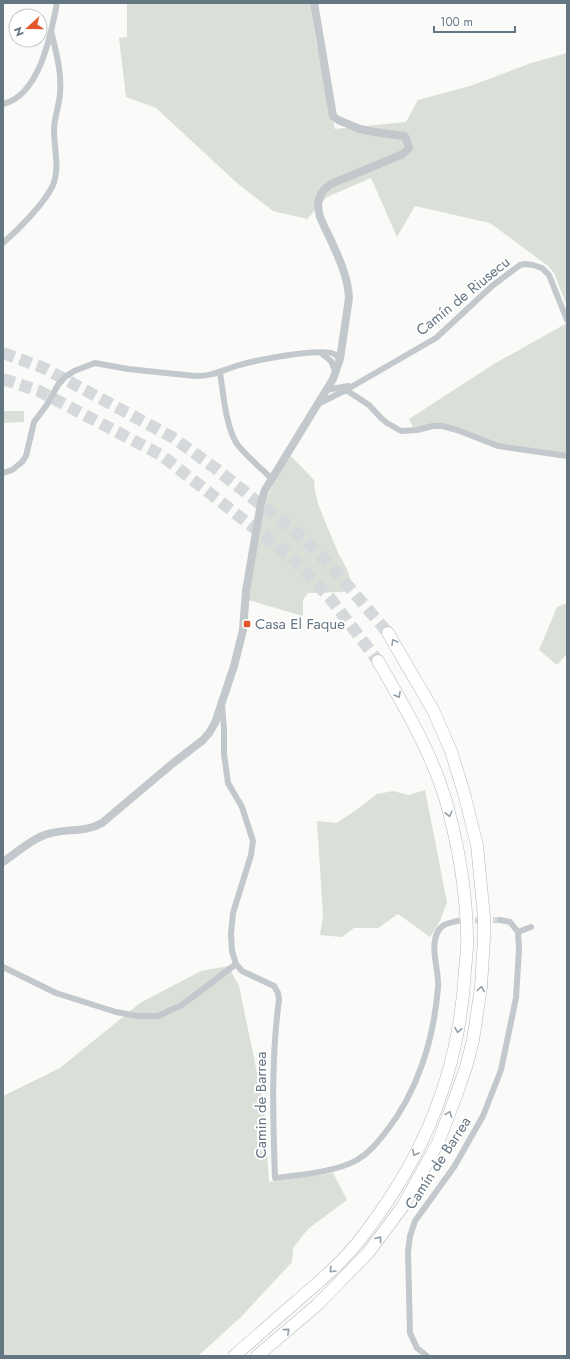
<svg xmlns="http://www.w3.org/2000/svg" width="570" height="1359" font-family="Jost,sans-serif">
  <rect width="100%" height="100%" fill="#fafaf8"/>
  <path fill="#dadfd7" d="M127,3H310L316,42L335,129L406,122L418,100L470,86L531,63L567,53V306L554,273L548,266L490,223L415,206L397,237L371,178L327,197L307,219L273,211L238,184L156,108L126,97L119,38L127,37Z
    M567,323V456L503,446L457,428L413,427L409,419L494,364Z
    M3,411H24V422L3,423Z
    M291,456L315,481L314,486L318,504L339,555L348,571L351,586L344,592L308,593L303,600V616L248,600L264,504L280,470Z
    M567,603V654L557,665L539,650L557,607Z
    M425,790L447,902L440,921L430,937L398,914L378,928H354L342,937L320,935L323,916L317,821L336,823L352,813L377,794L393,791L409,795Z
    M228,966L239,986L264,1106L269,1182L333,1173L347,1200L308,1229L293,1248L292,1262L241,1317L198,1356H3V1096L60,1068L140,1003L201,971Z"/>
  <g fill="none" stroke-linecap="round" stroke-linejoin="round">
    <path stroke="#d5d9db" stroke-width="6" stroke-dasharray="6 3" stroke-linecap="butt" d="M457,921L500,920"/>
    <path stroke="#d5d9db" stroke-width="12" stroke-dasharray="12 6" stroke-linecap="butt" d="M3,353L44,368L172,437L215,468L305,540L339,575L388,633
      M3,379L39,391L161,455L291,557L330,598L378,661"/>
    <g stroke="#b4b9bd" stroke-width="13">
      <path id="motorway" d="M234,1356C255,1338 276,1319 297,1301C320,1281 344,1261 362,1237C385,1207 407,1173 423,1139C448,1086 462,1027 465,970C466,958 468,946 467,934C466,889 458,844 446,801C431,751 404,706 378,661
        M257,1356L317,1305L368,1253L403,1206L438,1143L457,1093L466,1067L473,1040L481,987L484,938V917L477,845L464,793L451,751L433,710L388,633"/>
    </g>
    <path stroke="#c3c8cc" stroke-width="6" d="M3,104C40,95 51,34 57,3
      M3,243C18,230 45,203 53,185C60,168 54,148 54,130C54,118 59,106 60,94C62,72 56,52 51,31
      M321,353L331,361L336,373
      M220,372C223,392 226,428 237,444C247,457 261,468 272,479
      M326,390L348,386
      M346,390L369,405L381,418L387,423L401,431L417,430L433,426H442L457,430L498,446L567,456
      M320,403L346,390L436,338L492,286L520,265L525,264L533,265L542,268L549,275L567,320
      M3,473L12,470L22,462L26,456L34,422L46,406L58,385L65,377L74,371L95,363L128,369L195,376C213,376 221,371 236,366C252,361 324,346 336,355C337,356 338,358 340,359
      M222,705L224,729V754L228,783L242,807L253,841L251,855L233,913L231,934L232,951L236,964L242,971L274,986L278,993L279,1000C271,1058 273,1120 275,1178C299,1175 336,1172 357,1160C369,1153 377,1143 385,1133C418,1092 434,1038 438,987C439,969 430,950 437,933C441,924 449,923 457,921
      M518,932L531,927
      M3,967L56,993L116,1012L138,1016H158L182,1005L236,964
      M427,1356L417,1348L410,1333L408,1252L410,1236L415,1221L454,1167L483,1116L501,1070L516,998L519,950L518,932L510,922L500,920"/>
    <path stroke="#c3c8cc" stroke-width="8" d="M3,862C15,854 28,842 42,836C62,827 83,834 102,823L172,764L203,740L209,733L215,723L234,666L243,630L246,591L261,503L265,490L333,379L340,359L349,298C348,271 331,242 320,217C316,202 318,193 331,184L403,154L409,148L406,138L404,136L374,132L360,129L338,120L333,116L314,3"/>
    <use href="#motorway" stroke="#fff" stroke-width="12"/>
  </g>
  <defs><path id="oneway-chevron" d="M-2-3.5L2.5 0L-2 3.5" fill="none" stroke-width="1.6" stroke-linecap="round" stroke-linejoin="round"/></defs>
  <g stroke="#939fa8">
    <use href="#oneway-chevron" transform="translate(394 642) rotate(-121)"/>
    <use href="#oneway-chevron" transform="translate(398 695) rotate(60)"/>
    <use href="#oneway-chevron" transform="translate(449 814) rotate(76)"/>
    <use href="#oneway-chevron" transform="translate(481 989) rotate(-83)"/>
    <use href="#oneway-chevron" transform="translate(458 1030) rotate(99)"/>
    <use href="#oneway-chevron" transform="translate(449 1114) rotate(-69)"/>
    <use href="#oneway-chevron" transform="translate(415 1153) rotate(119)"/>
    <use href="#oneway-chevron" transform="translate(379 1239) rotate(-53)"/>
    <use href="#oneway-chevron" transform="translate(332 1270) rotate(135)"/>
    <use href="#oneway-chevron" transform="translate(287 1331) rotate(-40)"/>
  </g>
  <rect fill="#e4572e" stroke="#fff" stroke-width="1.5" x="243" y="620" width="8" height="8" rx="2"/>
  <g text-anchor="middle" stroke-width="4" stroke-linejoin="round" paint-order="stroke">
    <g font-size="15" fill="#657683" stroke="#fff">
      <text transform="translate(463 296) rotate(-39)" y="5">Camín de Riusecu</text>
      <text transform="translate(261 1105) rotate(-90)" y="5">Camin de Barrea</text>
      <text transform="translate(438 1163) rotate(-57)" y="5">Camín de Barrea</text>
    </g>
    <g font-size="15" fill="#657683" stroke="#fff" text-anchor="start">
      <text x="255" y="629">Casa El Faque</text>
    </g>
  </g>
  <rect width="570" height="1359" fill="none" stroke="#657683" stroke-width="8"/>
  <g transform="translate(28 28) rotate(249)"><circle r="19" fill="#ffffff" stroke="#c1c8cd"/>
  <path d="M0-3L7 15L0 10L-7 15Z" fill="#e4572e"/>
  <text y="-6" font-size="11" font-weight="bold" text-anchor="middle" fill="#657683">N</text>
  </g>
  <path d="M434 26v6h81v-6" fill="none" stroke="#657683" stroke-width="2"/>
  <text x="440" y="26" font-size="12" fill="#657683" stroke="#ffffff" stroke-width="3" paint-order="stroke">100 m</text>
</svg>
